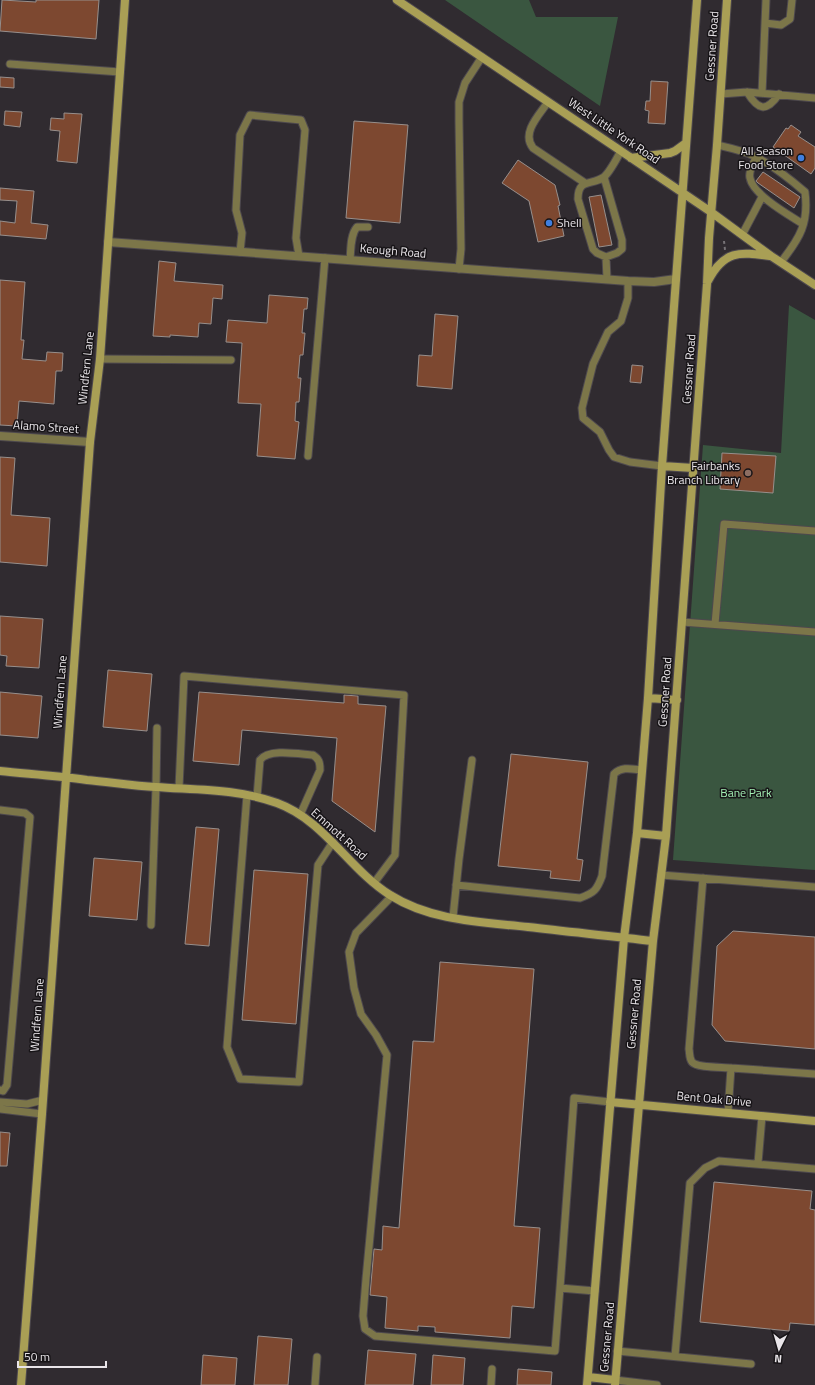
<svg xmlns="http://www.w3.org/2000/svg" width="815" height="1385" font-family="'Titillium Web',sans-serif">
  <rect width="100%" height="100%" fill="#302b30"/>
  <path fill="#3a5640" d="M445,0H529L536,17H618L600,106Z
    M789,305L815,320V870L673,860L703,445L781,453Z"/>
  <path fill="#7d4830" stroke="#978f8c" d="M2,0L36,2V0H99L96,39L0,31Z
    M0,77L14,78V88L0,87Z
    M651,81L668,82L665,124L648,123L649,111L645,110L646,101H650Z
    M5,111L22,112L20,127L4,125Z
    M64,113L82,114L77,163L57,161L60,131L50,130L51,118L64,119Z
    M354,121L408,125L400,223L346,218Z
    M791,125L801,132L798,136L815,147V168L811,174L773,147L786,128L788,129Z
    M518,160L555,185L560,205L558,206L564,236L538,242L529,201L502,183Z
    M763,172L800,197L794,208L758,183L756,181Z
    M0,188L34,191L31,223L48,225L46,239L0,235V221L15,223L17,201L0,200Z
    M601,195L612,245L599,247L589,197Z
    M159,261L176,263L174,281L223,285L222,299L213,298L211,324L199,323L198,337L170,335V337L153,336Z
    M0,280L25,282L21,340H24L22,359L46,361L47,352L63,353L62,371H56L54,404L19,401L17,426L0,425Z
    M269,295L308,298L307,309H304L302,333H305L303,355H300L298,378H301L299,402H296L295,421L299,422L295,459L257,456L261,404L238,403L242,343L226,342L228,320L267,323Z
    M435,314L458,316L452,389L417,386L419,355L432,356Z
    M632,365L643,366L641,383L630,382Z
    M722,453L776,456L773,493L720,489Z
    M0,457L15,458L11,515L50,518L47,566L0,562Z
    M0,616L43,619L39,668L6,666L7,656L0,655Z
    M108,670L152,674L147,731L103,727Z
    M0,692L42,696L38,738L0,735Z
    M199,692L344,703V695L358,696V704L386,706L375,832L332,801L337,738L242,730L239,765L193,761Z
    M511,754L588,762L577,859L583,860L580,881L550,878L551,871L498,866Z
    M196,827L219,829L209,946L185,944Z
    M94,858L142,862L137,920L89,916Z
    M254,870L308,874L296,1024L242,1020Z
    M733,931L815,937V1049L725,1041L712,1025L717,946Z
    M440,962L534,969L514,1226L540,1228L534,1308L512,1306L510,1338L435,1332V1327L418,1326V1331L385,1328L387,1297L370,1295L374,1249L382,1250L383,1226L399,1228L413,1041L434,1042Z
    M0,1132L10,1133L7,1166H0Z
    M714,1182L812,1191L810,1209L815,1210V1325L790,1323L789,1331L700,1322Z
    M258,1336L292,1339L288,1385H254Z
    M368,1350L416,1354L413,1385H365Z
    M203,1355L237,1358L235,1385H201Z
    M433,1355L465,1358L463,1385H431Z
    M518,1369L552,1372L551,1385H517Z"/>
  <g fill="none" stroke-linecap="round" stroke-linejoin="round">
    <g stroke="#4e494e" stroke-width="9">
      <path id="lane" d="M765,23L781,25L790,19L792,0
        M10,64L120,72
        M747,92C758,110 766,113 779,94
        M762,93L766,0
        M721,94L747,92L815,98
        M548,102C539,115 521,133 533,148L585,183
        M717,145C730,148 745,151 756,157C774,166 790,179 805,192C809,223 800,238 781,262
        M756,157C754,163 748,171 750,178C753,195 789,215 803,224
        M604,177L622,240V249L617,253L606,257
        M742,235L762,197
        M240,252L242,233L236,210L240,135L250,115L301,120L305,130L296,238L299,256
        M350,260C351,250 350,235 357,227H368
        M459,269L461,249L459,122V102L465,83L482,57
        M607,279L606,257L597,253L593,249L578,199C578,178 591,186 604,177C610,172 617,158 621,151
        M628,281V298L621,321L608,332L593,364L582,408L583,418L600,432L609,450L614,457L630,462L662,466
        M100,359L231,360
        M308,456L325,258
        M682,622L815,632
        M715,624L724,524L815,531
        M179,788L184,676L404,695L395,855L374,883
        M247,795L227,1047L240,1079L299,1082L318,865L333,842
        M257,797L260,760C269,748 299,754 313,755C319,759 320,762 320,770L300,815
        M0,810L25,813L30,817L7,1085L3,1091L0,1090
        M661,875L815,887
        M703,878L689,1049C690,1054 689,1058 692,1062C697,1068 722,1067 731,1068L728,1112
        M456,885L580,898C594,893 597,890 602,876L614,774C622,766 632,769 642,770
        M392,896L356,933L349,952L354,988L361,1014L376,1035L387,1055L366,1279L363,1316L365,1329L375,1336L555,1351L560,1288
        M453,917L459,859L472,760
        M151,925L156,787L157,728
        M731,1068L815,1074
        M0,1102L27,1104L43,1100
        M0,1109L42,1114
        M758,1163L762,1116
        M595,1291L560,1288L574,1098L610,1102
        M617,1351L751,1364
        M675,1356L690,1183L705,1168L719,1161L815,1169
        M615,1380L657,1385
        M315,1385L317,1357
        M491,1385L492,1369"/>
    </g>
    <g stroke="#4e494e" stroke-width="10">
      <path id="street" d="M108,242L628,281L654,282L676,279
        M0,436L90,442"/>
    </g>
    <g stroke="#4e494e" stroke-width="10">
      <path id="secondary" d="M397,0L621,151L711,212L771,256L815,285
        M631,158L670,153L675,151L686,143
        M708,281C724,250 739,252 770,256
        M662,466L693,468
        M648,698L677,700
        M0,771C29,774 58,776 87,780C110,782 133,786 156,787C195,790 240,789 277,803C324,820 349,869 390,895C431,921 482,922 528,927C570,932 612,936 653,941
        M637,833L666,836
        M610,1102L815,1121
        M588,1377L615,1380
        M21,1385L42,1114L90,442L100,359L125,0
        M587,1385L624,938L637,833L648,698L662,466L697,0
        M615,1385L653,941L666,836L707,284L709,238L717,145L727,0"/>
    </g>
    <path stroke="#777377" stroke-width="2" stroke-dasharray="3 3" stroke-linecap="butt" d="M724,241L725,250"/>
    <use href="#lane" stroke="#7c7649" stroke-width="7"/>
    <use href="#street" stroke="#7c7649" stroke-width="8"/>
    <use href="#secondary" stroke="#a99f55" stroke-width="8"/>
  </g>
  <g fill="#3f7fe0" stroke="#171417" stroke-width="1.5">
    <circle cx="801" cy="158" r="4"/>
    <circle cx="549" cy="223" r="4"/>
  </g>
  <circle fill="#8d6e63" stroke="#171417" stroke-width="1.5" cx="748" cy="473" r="4"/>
  <g text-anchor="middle" stroke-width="3" stroke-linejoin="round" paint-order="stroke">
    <g font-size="12" fill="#e9e5e9" stroke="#171417">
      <text transform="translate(712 46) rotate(-86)" y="4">Gessner Road</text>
      <text transform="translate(614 131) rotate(34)" y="4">West Little York Road</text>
      <text transform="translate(393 251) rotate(5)" y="4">Keough Road</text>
      <text transform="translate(86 368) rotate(-84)" y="4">Windfern Lane</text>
      <text transform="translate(689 369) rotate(-86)" y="4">Gessner Road</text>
      <text transform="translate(46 427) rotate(4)" y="4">Alamo Street</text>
      <text transform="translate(60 692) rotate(-86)" y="4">Windfern Lane</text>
      <text transform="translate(665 692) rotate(-86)" y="4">Gessner Road</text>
      <text transform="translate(339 834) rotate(42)" y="4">Emmott Road</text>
      <text transform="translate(634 1014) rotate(-85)" y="4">Gessner Road</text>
      <text transform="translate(37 1015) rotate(-86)" y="4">Windfern Lane</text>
      <text transform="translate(714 1099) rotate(5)" y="4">Bent Oak Drive</text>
      <text transform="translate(607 1337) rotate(-85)" y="4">Gessner Road</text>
    </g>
    <g font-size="12" fill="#e9e5e9" stroke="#171417" text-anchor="end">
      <text x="793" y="155">All Season<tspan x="793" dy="14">Food Store</tspan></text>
      <text x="557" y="227" text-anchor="start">Shell</text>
      <text x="740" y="470">Fairbanks<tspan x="740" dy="14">Branch Library</tspan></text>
    </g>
    <g font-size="12" fill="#a2eeb3" stroke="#171417">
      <text x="746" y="797">Bane Park</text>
    </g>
  </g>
  <g transform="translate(779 1349) rotate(185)" stroke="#171417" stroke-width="3" paint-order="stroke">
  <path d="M0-3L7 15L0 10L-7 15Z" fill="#e9e5e9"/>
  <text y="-6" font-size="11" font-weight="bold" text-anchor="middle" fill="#e9e5e9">N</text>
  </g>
  <path d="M18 1361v6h88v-6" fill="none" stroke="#e9e5e9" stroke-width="2"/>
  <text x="24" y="1361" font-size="12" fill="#e9e5e9" stroke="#171417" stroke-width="3" paint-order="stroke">50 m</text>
</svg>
